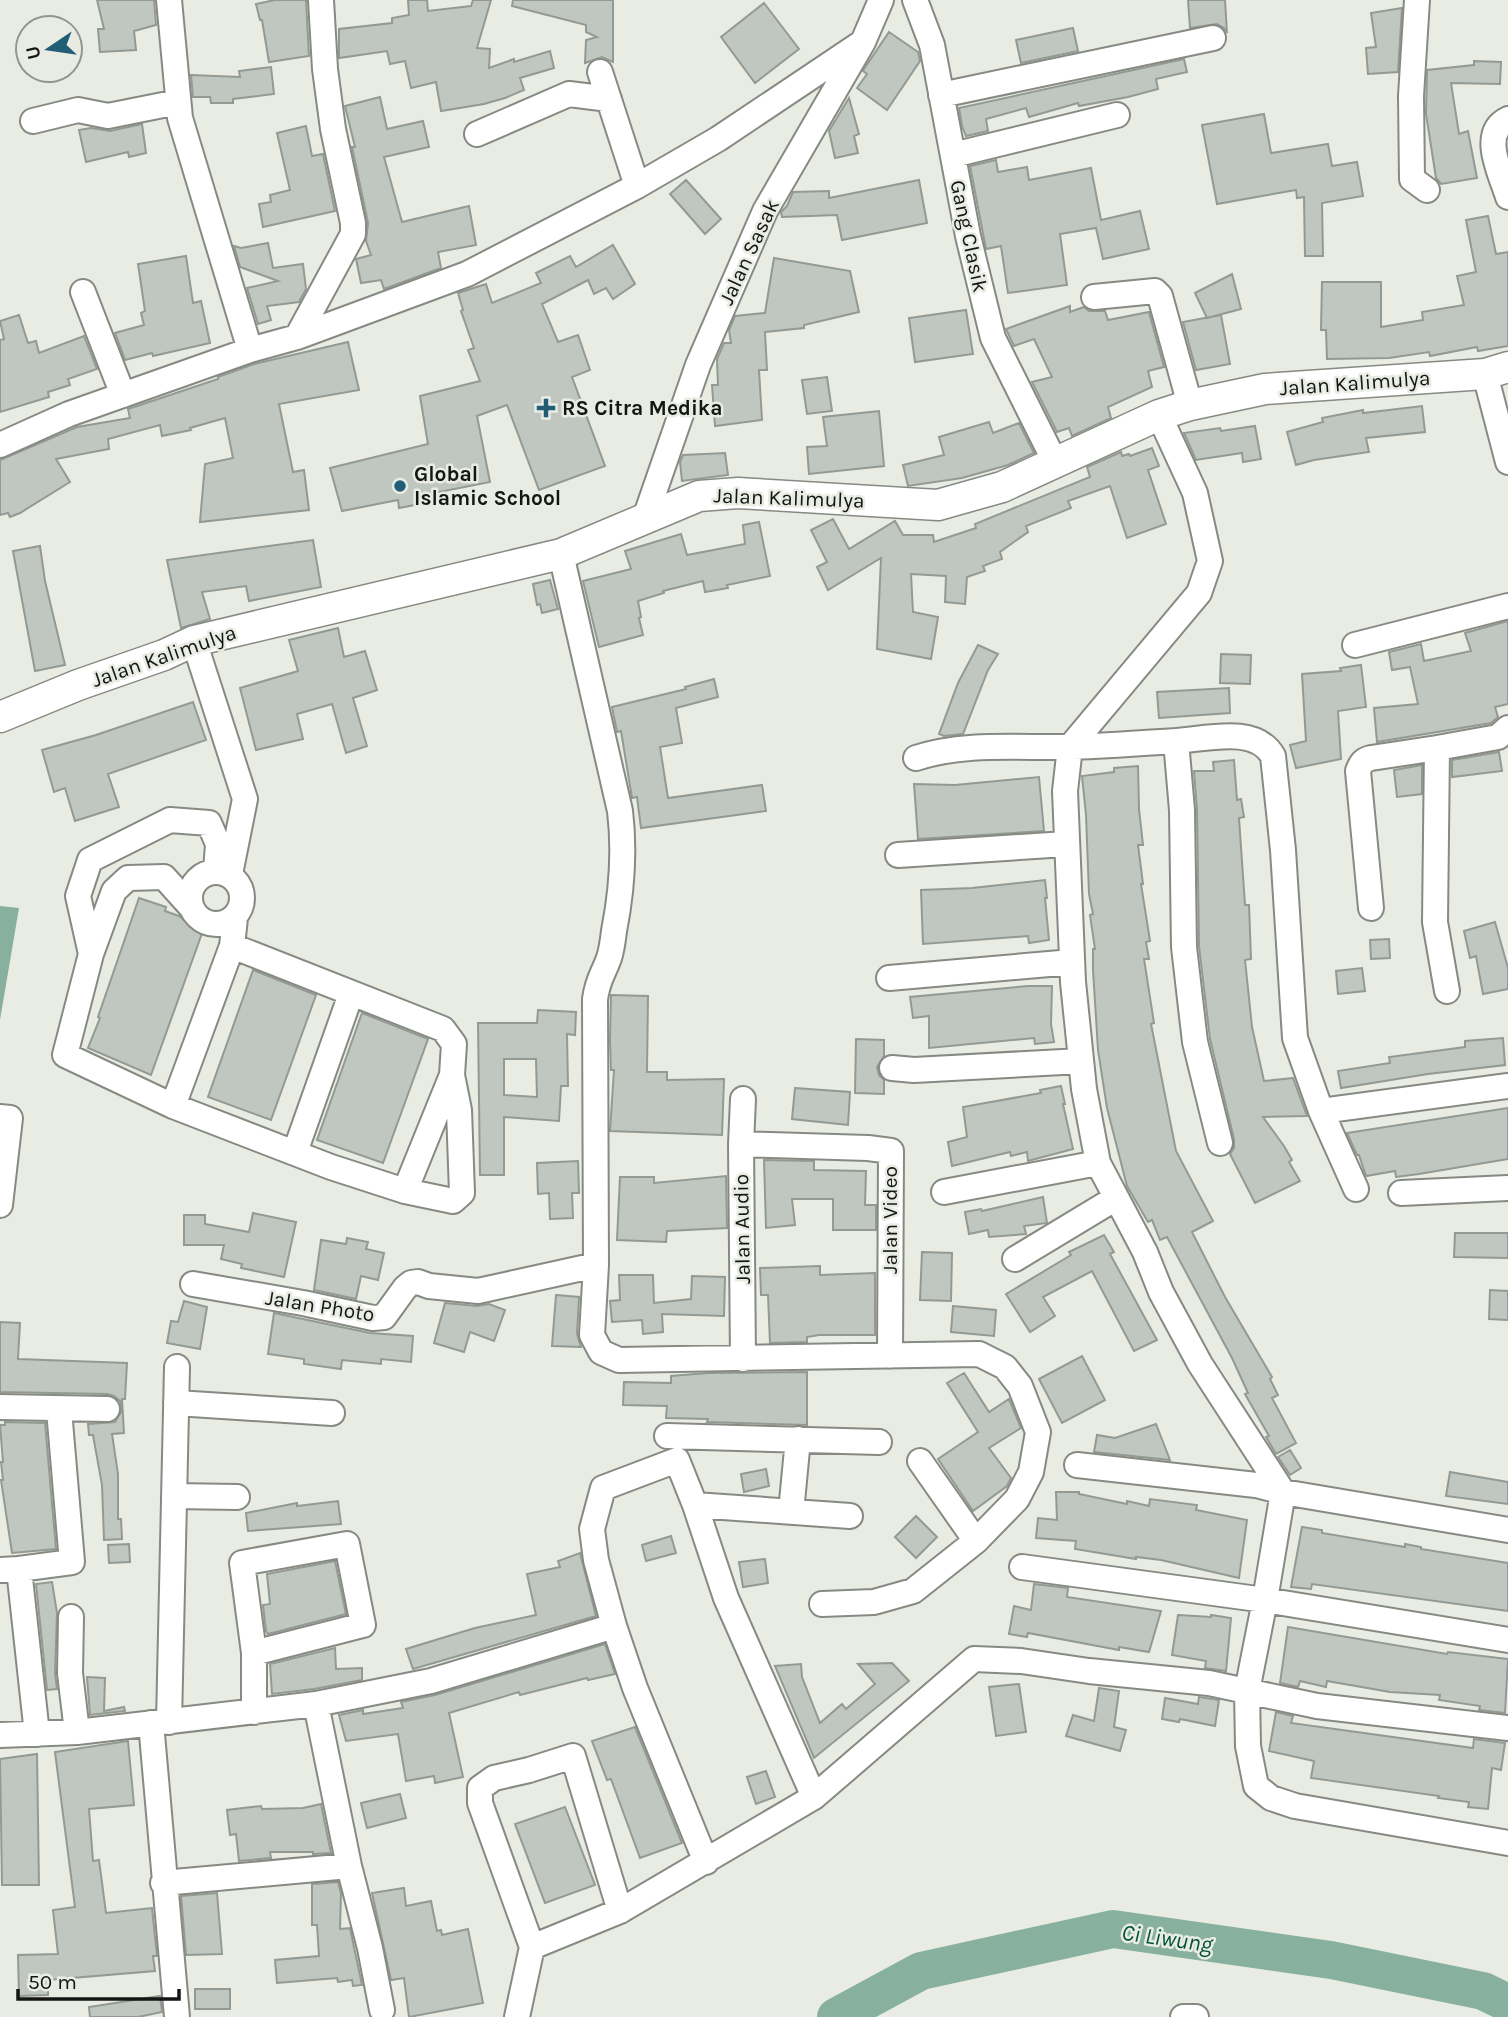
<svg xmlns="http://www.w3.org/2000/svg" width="1508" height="2017" font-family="Karla,sans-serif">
  <rect width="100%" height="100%" fill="#e8ece3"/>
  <path fill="#88b09e" d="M0,906L19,908L0,1020Z"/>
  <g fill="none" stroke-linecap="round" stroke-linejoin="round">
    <path stroke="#88b09e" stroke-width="38" d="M836,2017L921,1971L1113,1929L1331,1960L1483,1991L1508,2003"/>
  </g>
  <path fill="#c0c7c0" stroke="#939a93" stroke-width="2" fill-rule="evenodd" d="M97,0H154L156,25L134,31L136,50L100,52L98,29H104Z
    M275,0H306L309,56L269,62L262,20H260L256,4Z
    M408,0H427L428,11L471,6L473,0H491L477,48L490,49L489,68L514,59V62L550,51L554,68L520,78L524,90L505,98L484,104L441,111L436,82L411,88L405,61L390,64L387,51L339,58V29L392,23V18L409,15Z
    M513,0H613V62L602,57L585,63L586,40L597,37L586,32V25L512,6Z
    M1188,0H1225L1227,33L1224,28L1217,24L1190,28Z
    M764,3L799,49L755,83L721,37Z
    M1402,8L1398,72L1368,74L1366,48L1376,47L1371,13Z
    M1073,28L1078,51L1021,63L1016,40Z
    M889,32L918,52L920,61L887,110L857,88L867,74L863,71L864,69Z
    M1184,59L1187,72L1156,79L1158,89L1128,97L1079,106L1078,103L1029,117L1026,108L986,119L988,131L966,136L962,126L959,108Z
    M1474,61L1501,62L1500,84L1451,83L1459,134L1468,131L1477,178L1441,184L1436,178L1426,114L1427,70L1474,65Z
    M271,67L274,94L233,99V103H211L210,97H193L191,75L240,77L239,71Z
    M380,97L387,129L423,121L429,147L384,157L402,222L469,206L476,245L438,252L441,268L384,289L381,280L361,283L356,259L371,255L366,241L368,223L352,147H355L345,106Z
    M849,98L859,134L854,136L858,153L835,158L829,131Z
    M1264,114L1271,153L1328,144L1332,166L1357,162L1363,196L1322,203L1323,256H1305L1304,197L1297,198L1296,190L1217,204L1202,125Z
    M142,124L146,153L129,157L128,152L86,162L79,130L91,128L110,131Z
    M306,126L312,156L323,154L335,211L263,227L259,204L271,202L270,195L290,190L277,133Z
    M996,160L998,172L1027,167L1029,180L1091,168L1101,220L1140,211L1149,249L1103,259L1096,228L1060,234L1067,285L1008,293L1001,246L986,249L970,166Z
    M686,180L721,219L705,234L670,194Z
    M919,180L927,223L842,240L837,215L782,217L781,212L787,206L793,192L829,191V198Z
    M1488,216L1496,254L1508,252V346L1478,351L1477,347L1430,356L1429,352L1389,358L1327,359L1326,330H1321L1322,282H1381V327L1423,320L1422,312L1464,305L1457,276L1476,272L1466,220Z
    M268,243L273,268L303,264L306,289L299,302L267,306L271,320L258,324L247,288L278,281L240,267L234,246L241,248Z
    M613,245L635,284L613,299L606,288L594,294L588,280L542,304L558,342L578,335L590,370L572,377L605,466L539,490L507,405L477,416L490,482L439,492L441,500L399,508L398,500L342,511L330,468L428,444L420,396L480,381L468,350L474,348L461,311L463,310L458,293L486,284L492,303L541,283L536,273L570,256L576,267Z
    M186,256L193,303L201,301L210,343L153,356L152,353L125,360L115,333L144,325L141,313L145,311L138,264Z
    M774,258L850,271L859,312L804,325V328L765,332L767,370H759L762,420L715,426L712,385H718L717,359L724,343H731L729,330L735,316L765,313Z
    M1232,274L1241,309L1207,318L1195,293Z
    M1070,306V312L1084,307L1089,311H1105L1108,320L1149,312L1164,367L1148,371L1152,387L1108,407L1111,418L1072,436L1069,428L1057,432L1032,382L1052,377L1034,339L1014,346L1006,329Z
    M966,310L973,354L915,362L909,318Z
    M19,315L28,343L36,341L39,353L84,336L97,369L68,379L70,385L48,392L49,397L0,412V340L4,339L0,321Z
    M1221,315L1230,364L1196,370L1183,322Z
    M348,342L359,390L279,404L293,472L304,470L309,510L200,522L205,464L233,458L225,418L190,428L191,430L162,436L160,425L108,439L109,449L56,459L70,482L20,513L10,517L8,513L0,515V460L77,427L130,418L128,409L218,379V377L254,364Z
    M827,377L832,411L807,414L802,380Z
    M1422,406L1425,432L1366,438L1369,452L1314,460L1296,465L1287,432L1323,422L1322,418L1363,410V413Z
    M879,411L884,466L809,474L807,447L827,446L823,417Z
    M989,422L993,433L1019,423L1034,453L1008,465L962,478L908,486L903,465L944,455L939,437Z
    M1255,426L1261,459L1243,462L1242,453L1196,460L1184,433L1220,428L1221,431Z
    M1152,448L1159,466L1148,470L1166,524L1127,538L1110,486L1068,501L1071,508L1026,526L1028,532L1000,552L1002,559L983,566L985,571L967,577L965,604L945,602L946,576L911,574L913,612L938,617L931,659L877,649L881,558L828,590L817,567L827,562L811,530L833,519L849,549L895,521L903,535H933L934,542L976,528L975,524L1090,477L1087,467L1121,452L1122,456L1129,454L1130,456Z
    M725,453L728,475L682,481L680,462L683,455Z
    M759,522L770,576L727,585L728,588L705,592L703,581L663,591L664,593L638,601L641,617L639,618L643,635L599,647L583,581L631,569L625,551L681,534L687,555L745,544L743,525Z
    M313,540L321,587L249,601L246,586L202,592L210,619L181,628L167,560Z
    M40,546L45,581L65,665L35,671L13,551Z
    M550,580L558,609L542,613L540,604L537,605L533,584Z
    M1508,621V704L1495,707L1498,717L1491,723L1377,742L1374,708L1418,704L1410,667L1392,670L1389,652L1421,644L1424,661L1471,651L1465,633Z
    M338,628L344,657L365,651L377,690L353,698L367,746L346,753L332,704L297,714L303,739L256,750L240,688L298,671L289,640Z
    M978,645L998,654L988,670L963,734L944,736L939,734L958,683Z
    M1221,654L1251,655L1250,684L1220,683Z
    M1361,665L1366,707L1338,711L1341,759L1296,768L1290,745L1306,741L1302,674L1341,671L1340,668Z
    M714,679L718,697L676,708L682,743L660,747L668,798L762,785L766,811L641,828L637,797L632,798L621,731L617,732L612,707L686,689L685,687Z
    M1229,688L1230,713L1159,718L1157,692Z
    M193,702L206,740L108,774L119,807L75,821L65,788L54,792L42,750L96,735Z
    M1499,752L1502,771L1452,777V760Z
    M1234,760L1237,800L1241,799L1244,817L1239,818L1245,905H1249L1251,959L1245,960L1252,1027L1264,1081L1293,1078L1307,1116L1263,1117L1284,1146L1292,1160L1289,1162L1300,1181L1255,1203L1230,1154L1234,1148V1139L1210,1039L1199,946L1197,810L1194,771H1214L1213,762Z
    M1422,765V794L1397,797L1394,770Z
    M1138,766L1139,809L1143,845H1138L1143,884H1141L1150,941L1146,942L1149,959H1144L1154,1023L1151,1024L1176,1151L1213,1221L1192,1232L1225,1297L1272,1377L1270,1379L1278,1395L1272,1398L1296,1443L1276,1454L1266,1437L1269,1436L1245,1394L1248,1393L1232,1358L1167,1237L1160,1240L1152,1220L1148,1222L1127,1186L1107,1108L1098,1050L1093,970V949H1095L1090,915L1093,914L1089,894L1086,815L1082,776L1114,772V768Z
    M1039,777L1044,831L918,839L914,784L955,785Z
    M1045,880L1047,898H1045L1049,940L1029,943L1028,936L923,944L921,890L972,888Z
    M139,898L166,907L165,911L179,916L187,922L205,925L151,1075L88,1048L100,1018L98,1017Z
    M1495,922L1508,968V989L1483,994L1476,956L1470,958L1464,931Z
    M1389,939L1390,958L1371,959L1370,940Z
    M1362,968L1365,991L1338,994L1336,971Z
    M253,970L316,995L271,1120L208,1097Z
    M1028,986H1052L1051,1024L1054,1042L1035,1044L1034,1038L929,1048V1016L913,1018L910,997Z
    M611,995L648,996L647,1072H667V1080L724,1079L722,1135L610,1131L614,1070H611L610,1040Z
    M538,1010L576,1012L575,1035L567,1034L568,1086H561L559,1121L504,1117V1175H480L478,1023H537ZM504,1059H536L537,1097L504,1095Z
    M362,1013L428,1039L383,1163L317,1140Z
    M1503,1038L1505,1065L1428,1074L1341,1088L1338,1071L1390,1063L1389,1057L1465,1047V1041Z
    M856,1039L884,1040V1056L877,1067L879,1075L884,1080V1094L855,1093Z
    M1061,1086L1065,1104H1063L1073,1149L1028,1161L1027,1152L1011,1156L1010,1152L952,1166L948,1142L967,1137L963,1107L1041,1093L1040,1090Z
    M795,1088L850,1092L848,1125L792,1119Z
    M1508,1108V1159L1419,1174L1396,1177L1395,1171L1366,1176L1359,1155H1357L1347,1133Z
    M764,1160L814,1161V1170L866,1171L865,1205H876V1230H833V1199H792L795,1225L766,1228Z
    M578,1161L579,1193H572L573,1218L550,1219L549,1193L538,1194L537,1163Z
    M726,1176L727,1228L667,1231L666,1242L617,1240L620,1177H654V1183Z
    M1043,1197L1047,1223L1024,1226L1026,1234L989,1237L988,1230L969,1234L965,1212L981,1209L982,1211Z
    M253,1213L296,1222L284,1277L241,1268L242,1264L221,1259L224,1245H184V1215H205V1224L249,1232Z
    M1455,1233H1508V1258L1454,1257Z
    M1104,1235L1114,1252L1110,1254L1157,1340L1134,1351L1092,1271L1043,1297L1055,1316L1030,1332L1006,1294L1071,1255L1069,1252Z
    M347,1238L368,1242L366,1249L384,1253L378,1280L361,1276L356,1299L314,1290L321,1240L346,1244Z
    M922,1252L952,1253L951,1301L920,1300Z
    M820,1266V1275L875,1273V1335H819L807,1337V1342L770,1343L768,1295H761L760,1268Z
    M619,1275H653L654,1303L691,1299L692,1276L725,1277L724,1316L662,1314L663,1332L643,1334L642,1320L612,1322L610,1301L620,1300Z
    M1490,1290L1508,1291V1320L1489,1319Z
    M556,1295L579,1297L577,1334L581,1347L552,1346Z
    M184,1301L207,1307L200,1349L167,1343L171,1321L178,1322Z
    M445,1303L477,1306L489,1304L505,1310L494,1341L470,1332L464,1352L434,1343Z
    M953,1306L996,1310L994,1336L951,1332Z
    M274,1313L370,1333L413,1336L411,1362L381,1359V1364L342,1360L341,1369L304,1364V1359L268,1354Z
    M0,1322L20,1323L18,1359L127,1363L125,1399H122L124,1433L112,1434L118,1474V1519H121L122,1539L104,1540L102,1485L93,1435H89L88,1424L115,1422L122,1410L120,1401L114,1396L107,1394L0,1392Z
    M1082,1356L1105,1400L1062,1423L1039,1379Z
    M807,1372V1425L707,1422L708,1419L666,1418L667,1406L623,1405L624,1382L671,1383V1376L708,1373Z
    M964,1373L989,1412L1009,1399L1021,1428L989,1448L1011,1478L1007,1486L973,1511L938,1459L978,1432L947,1383Z
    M5,1422L45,1423L56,1549L12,1553L1,1480H3L1,1462H3L0,1425H5Z
    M1156,1424L1170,1460L1094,1452L1097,1435L1115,1438Z
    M1290,1450L1301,1468L1290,1475L1278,1457Z
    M766,1469L769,1486L744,1492L741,1474Z
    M1450,1472L1508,1482V1504L1446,1496Z
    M1056,1492H1079V1494L1127,1504V1501L1149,1506L1150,1499L1197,1505L1196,1510L1247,1520L1239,1578L1161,1560L1136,1557V1559L1075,1549L1076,1541L1036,1538L1038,1518L1057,1520Z
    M338,1501L341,1524L248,1531L246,1513L297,1503V1506Z
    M916,1516L937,1537L916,1558L895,1537Z
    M1302,1527L1322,1530V1533L1405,1547V1544L1421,1547V1549L1508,1563V1611L1312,1584L1311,1589L1291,1587Z
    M671,1536L676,1553L646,1561L642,1545Z
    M129,1544L130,1562L109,1563L108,1545Z
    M580,1553L596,1616L413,1669L406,1649L475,1628L536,1615L527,1574L560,1567L558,1561Z
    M765,1559L768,1583L743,1587L739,1562Z
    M335,1561L346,1614L268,1634L266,1631L263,1605L270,1604L267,1574Z
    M52,1582L57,1613L55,1673L57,1689L47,1690L36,1584Z
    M1034,1584L1068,1588L1067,1597L1161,1611L1149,1652L1119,1647V1650L1028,1633L1027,1637L1009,1634L1014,1606L1031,1610Z
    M1178,1615L1211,1617V1615L1231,1618L1226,1671L1205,1668L1206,1661L1172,1655Z
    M1288,1627L1447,1654L1448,1652L1508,1659L1505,1713L1479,1710L1480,1706L1439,1700L1440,1695L1390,1692L1327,1681L1326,1687L1300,1681L1298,1687L1280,1683Z
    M605,1644L615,1674L588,1680L587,1678L520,1695L519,1692L449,1713L463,1777L435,1783L434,1776L406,1781L398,1734L346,1741L339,1715L363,1710V1714L403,1708L401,1702L435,1695Z
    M335,1648L336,1669L362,1668V1680L314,1689L272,1694L270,1664Z
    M892,1663L909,1681L814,1758L775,1666L801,1664L802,1677L820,1723L842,1704L846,1709L875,1684L858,1664Z
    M87,1677L105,1678L104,1711L124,1707L125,1711L90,1715Z
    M1019,1684L1026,1732L996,1736L989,1687Z
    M1099,1688L1119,1691L1114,1727L1126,1730L1120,1751L1066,1736L1073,1715L1094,1721Z
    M1199,1697L1219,1700L1215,1726L1180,1719L1179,1722L1162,1719L1165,1698L1198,1704Z
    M1276,1712L1293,1716L1291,1723L1473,1748L1474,1739L1505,1743L1501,1770L1492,1768L1488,1809L1468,1807L1469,1802L1438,1798L1439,1796L1311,1778L1314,1761L1269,1751Z
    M635,1727L682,1843L640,1858L611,1779L607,1780L592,1741Z
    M128,1741L134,1805L89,1809L93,1861L99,1860L106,1913L152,1908L157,1956H153L155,1971L48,1980V1995L19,1996L18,1955L58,1954L53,1910L75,1907L55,1752Z
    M37,1754L39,1885H2L0,1759Z
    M766,1771L775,1797L756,1804L747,1777Z
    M400,1794L406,1818L367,1828L361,1803Z
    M321,1804L331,1853L313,1854V1852H270L271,1858L239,1861L236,1834L230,1835L227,1810L261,1806L262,1809L303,1808Z
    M565,1807L595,1885L545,1903L515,1824Z
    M338,1882L341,1893L340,1929L350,1928L362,1985L353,1986L352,1980L338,1982L337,1978L277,1983L275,1960L319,1956L317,1925H312V1884Z
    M404,1888L406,1906L431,1901L437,1931L441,1930L442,1935L468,1929L483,2003L409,2017L404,1978L391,1980L372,1893Z
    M217,1893L222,1954L186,1955L181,1896Z
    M195,1989H230V2009H195Z
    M160,1996L162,2012L138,2017H90L89,2007Z"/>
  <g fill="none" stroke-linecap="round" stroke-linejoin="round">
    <g stroke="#878a82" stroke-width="28">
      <path id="minor" d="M169,0L180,118L250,350
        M915,0L932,45L968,236L993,338L1055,462
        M1417,0L1411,96L1412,179L1427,190
        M600,72L637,186
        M941,95L1213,38
        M1508,119C1479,133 1501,174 1508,197
        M33,121L78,110L108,116L178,102
        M477,134L569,94L609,99
        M953,155L1117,115
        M83,292L123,395
        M1094,297L1155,291L1160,296L1190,405
        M297,337L353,234V223L333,129L325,69L321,0
        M1485,374L1508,462
        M1159,415L1195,493L1210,561L1199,593L1070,747L1065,791L1073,982L1084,1089L1098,1163L1145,1252L1161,1292L1200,1364L1283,1492L1265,1600L1247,1691L1248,1746L1256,1786L1271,1798L1295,1806L1508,1843
        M0,445L69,414L250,350L297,337L467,274L637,186L718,139L863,42
        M645,518L698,365L765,211L863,42L881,0
        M561,554L620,811C625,852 622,890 614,931C613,939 612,949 609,958C603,975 598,978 595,999L596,1265L592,1335L601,1352L619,1360L979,1354L1005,1367L1020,1386L1038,1432L1031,1472L1017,1499L976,1541L913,1591L874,1602L822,1604
        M194,641L245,799L230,874
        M1355,645L1508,606
        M1176,741C1207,739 1255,725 1273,756L1283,850L1295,1038L1321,1111L1356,1189
        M916,758C964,742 1018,748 1068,747C1104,746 1140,743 1176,741L1182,810L1184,947L1195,1042L1220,1143
        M898,855L1066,844
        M190 898a26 26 0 1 1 52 0a26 26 0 1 1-52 0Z
        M192,908L164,877L128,878L114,891L91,954L65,1055L173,1106L331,1167L405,1191L452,1075L454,1044L443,1029L232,946
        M1371,908L1358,771C1361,763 1363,760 1371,758L1437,748
        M91,954L78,896L90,860L170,820L209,823L218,844L216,871
        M889,978L1072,962
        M1447,991L1435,922L1437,748L1498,737L1508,728
        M892,1068L914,1070L1081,1061
        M743,1099L741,1144L743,1359
        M173,1106L232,946L235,918
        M1321,1111L1508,1086
        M0,1117L10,1118L0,1205
        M741,1144L868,1148L891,1151L890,1356
        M295,1152L351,994
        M405,1191L453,1201L462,1193L459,1110L452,1075
        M944,1192L1098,1163
        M1401,1193L1508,1188
        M1015,1259L1116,1198
        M193,1284L303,1303L373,1318L384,1317L405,1288L411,1283L418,1282L429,1286L478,1291L596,1265
        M176,1403L332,1413
        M0,1407L107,1409
        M667,1436L879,1442
        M920,1461L976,1541
        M1077,1465L1256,1485L1283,1492L1508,1530
        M174,1496L237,1497
        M695,1505L850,1516
        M791,1512L798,1439
        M1022,1567L1265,1600L1508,1640
        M19,1569L72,1562L59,1410
        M0,1570L19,1569L37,1734
        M71,1617L70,1673L77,1732
        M254,1653L242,1563L347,1544L363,1625L254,1653V1712
        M316,1704L349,1866L370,1948L382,2010
        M169,1722L177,1367
        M151,1723L177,2017
        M0,1735L77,1732L316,1704L431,1681L614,1626
        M706,1862L635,1688L614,1626L596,1560L592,1529L603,1488L677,1460L695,1505L726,1598L814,1797
        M163,1883L349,1866
        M532,1947L480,1803V1788L494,1778L529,1770L573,1756L620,1911
        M517,2017L532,1947L620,1911L814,1797L974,1659L1021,1661L1089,1671L1209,1683L1317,1706L1508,1728
        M1183,2017H1196"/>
    </g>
    <g stroke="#878a82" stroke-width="33">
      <path id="tertiary" d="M0,717L78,685L164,655L194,641L561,554L699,496L738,493L938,505L1002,487L1159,415L1190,405L1265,389L1485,374L1508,367"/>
    </g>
    <use href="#minor" stroke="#fff" stroke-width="24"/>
    <use href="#tertiary" stroke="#fff" stroke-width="30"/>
  </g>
  <g fill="#215d75" stroke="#e8ece3" stroke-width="2.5">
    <path d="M542.5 397.5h7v7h7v7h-7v7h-7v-7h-7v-7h7z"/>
    <circle cx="400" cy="486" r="7"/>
  </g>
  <g text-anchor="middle" stroke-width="5" stroke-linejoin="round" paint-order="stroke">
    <g font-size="21" fill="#141613" stroke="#e8ece3">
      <text transform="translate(969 236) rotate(78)" y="7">Gang Clasik</text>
      <text transform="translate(749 252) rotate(-65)" y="7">Jalan Sasak</text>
      <text transform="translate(1355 383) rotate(-4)" y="7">Jalan Kalimulya</text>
      <text transform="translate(789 498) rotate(2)" y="7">Jalan Kalimulya</text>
      <text transform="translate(164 656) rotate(-19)" y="7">Jalan Kalimulya</text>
      <text transform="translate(890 1220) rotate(-90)" y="7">Jalan Video</text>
      <text transform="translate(742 1229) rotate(-91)" y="7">Jalan Audio</text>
      <text transform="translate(320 1306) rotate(9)" y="7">Jalan Photo</text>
    </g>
    <g font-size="21" font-weight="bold" fill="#141613" stroke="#e8ece3" text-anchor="start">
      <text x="562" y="415">RS Citra Medika</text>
      <text x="414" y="481">Global<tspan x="414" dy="24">Islamic School</tspan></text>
    </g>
    <g font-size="23" font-style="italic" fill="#00523a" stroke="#e8ece3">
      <text transform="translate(1167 1938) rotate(8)" y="8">Ci Liwung</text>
    </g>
  </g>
  <g transform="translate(49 49) rotate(257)"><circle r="33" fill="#e8ece3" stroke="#939690" stroke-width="2"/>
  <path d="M0-5L12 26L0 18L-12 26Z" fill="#215d75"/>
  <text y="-10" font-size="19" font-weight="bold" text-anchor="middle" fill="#141613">U</text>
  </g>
  <path d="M18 1989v10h161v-10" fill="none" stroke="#141613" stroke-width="3.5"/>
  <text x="28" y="1989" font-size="21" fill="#141613" stroke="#e8ece3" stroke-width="5" paint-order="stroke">50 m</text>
</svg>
